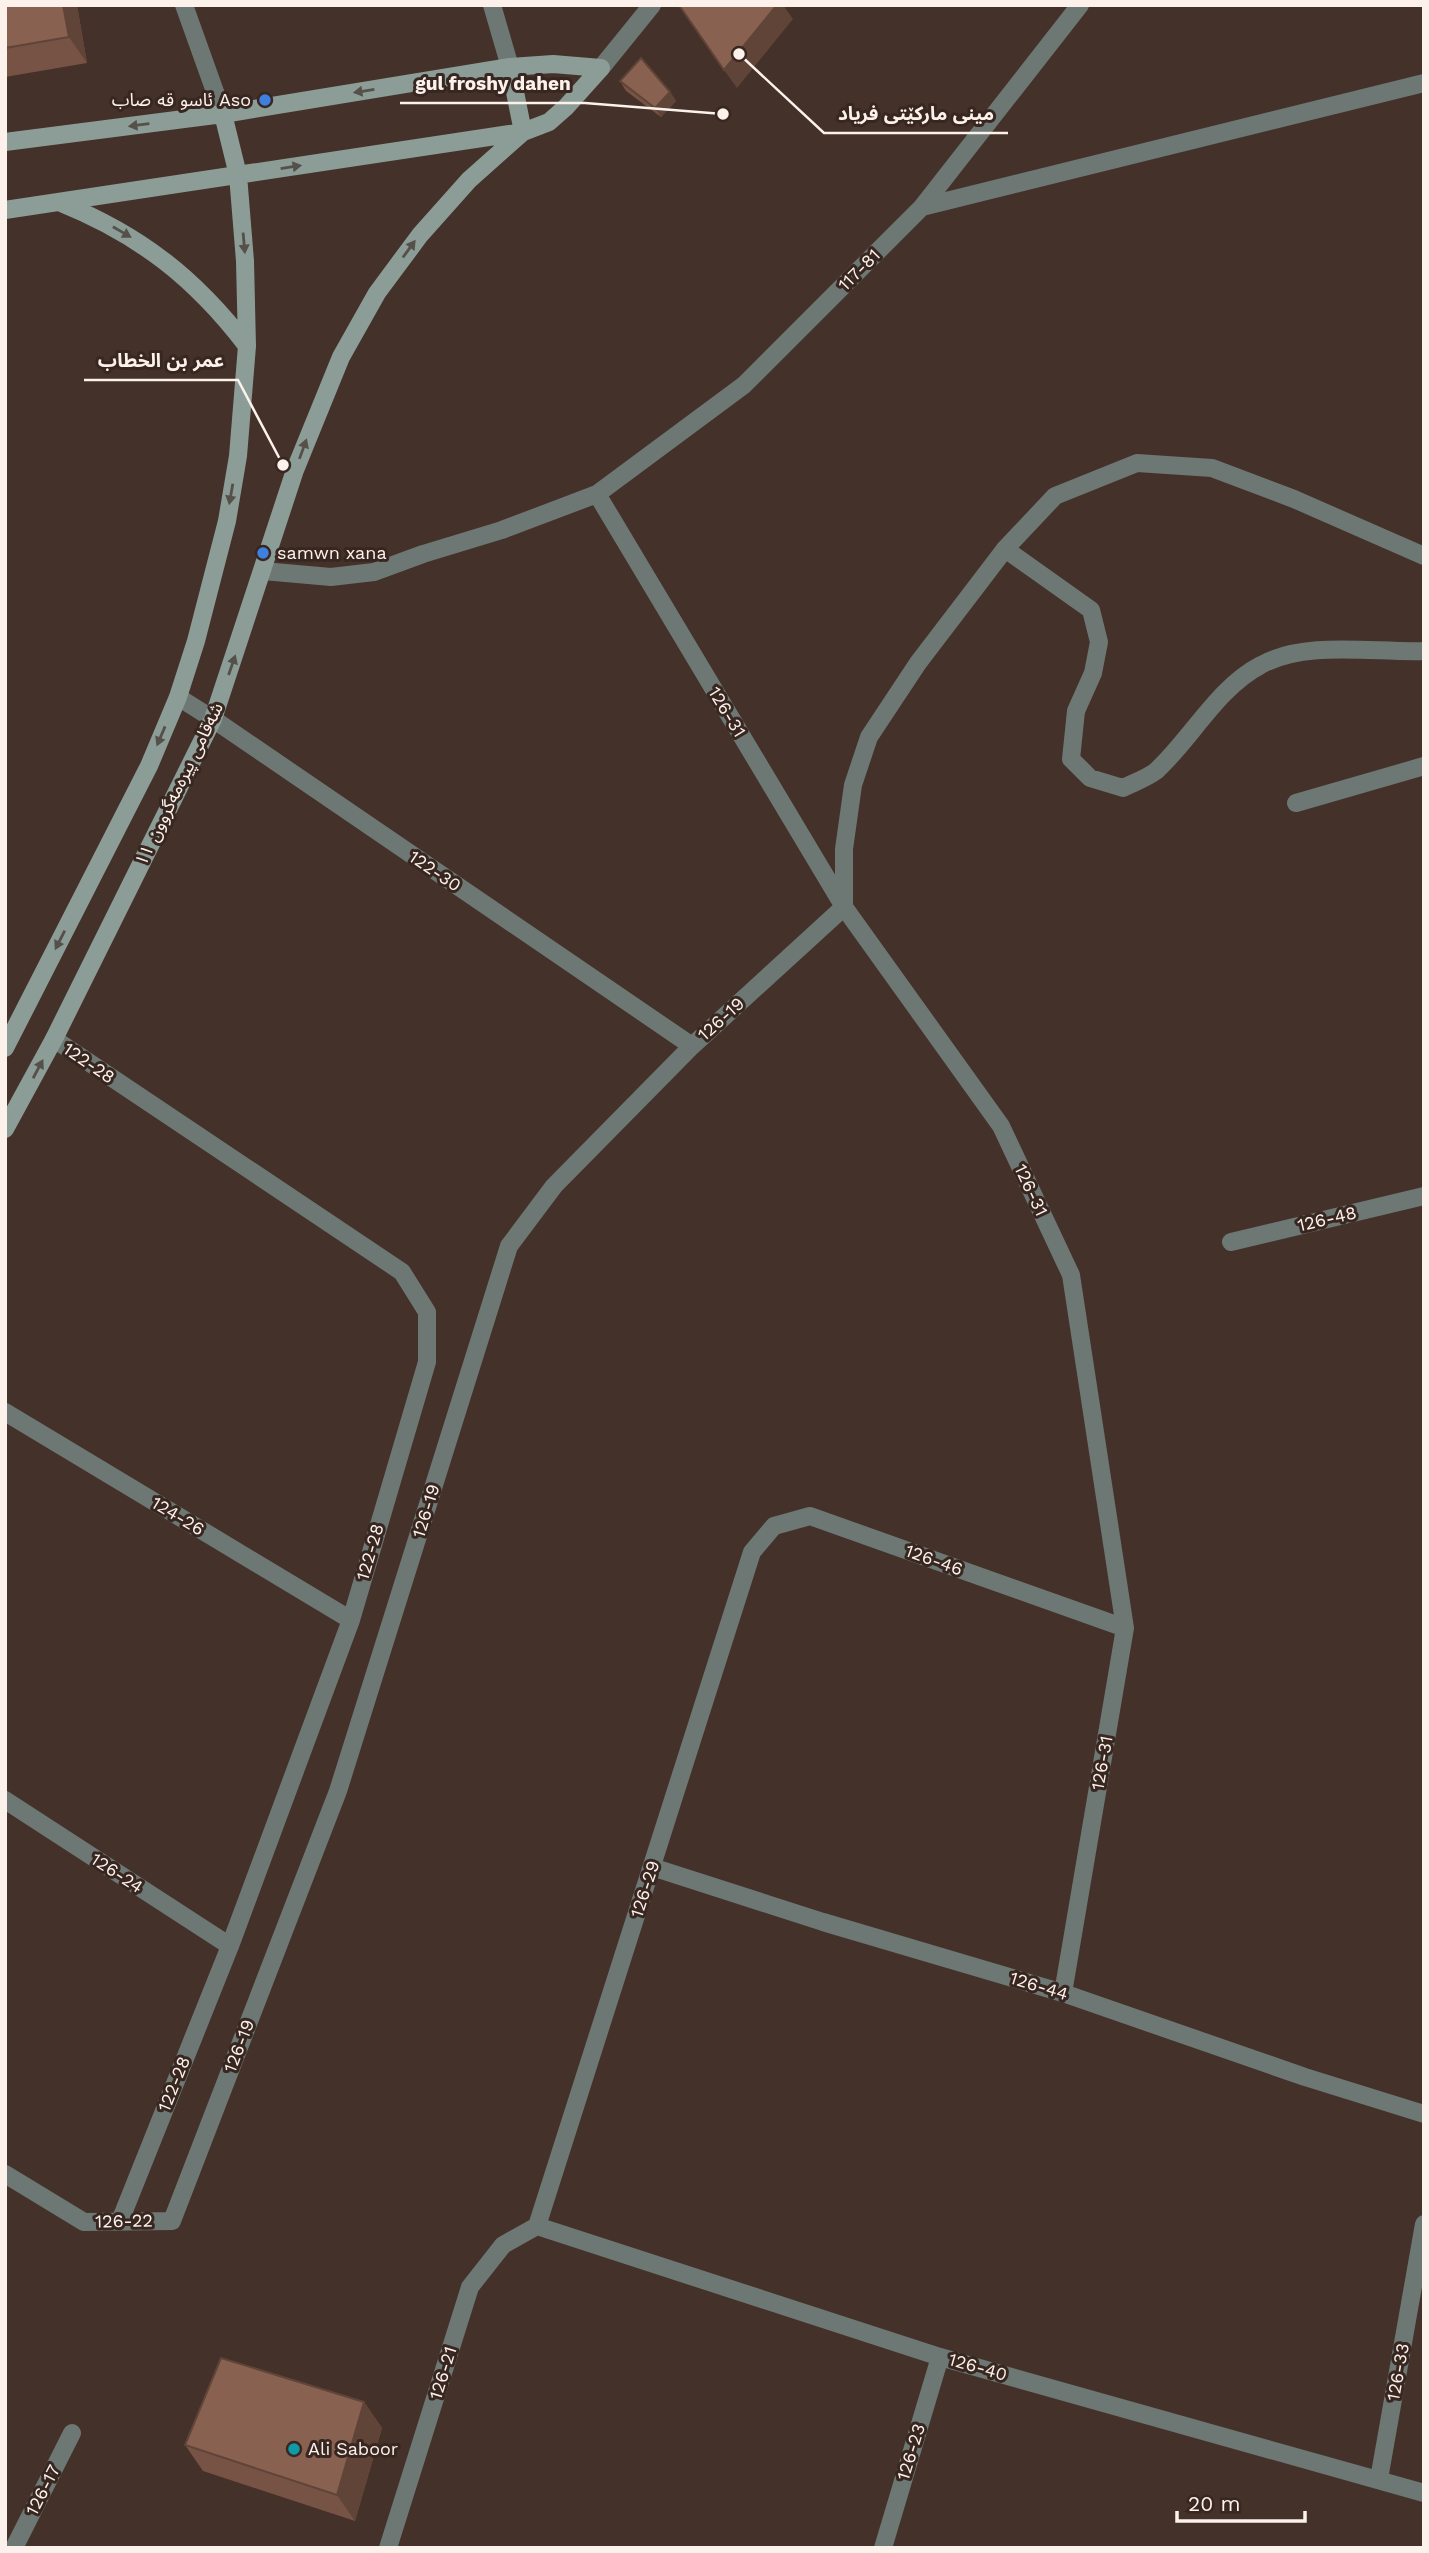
<svg xmlns="http://www.w3.org/2000/svg" width="1429" height="2553" font-family="'Work Sans','Noto Sans Arabic',sans-serif">
  <rect width="100%" height="100%" fill="#43312a"/>
  <g fill="none" stroke-linecap="round" stroke-linejoin="round">
    <path stroke="#6d7774" stroke-width="18" d="M1005,549L1091,610L1099,642L1093,673L1076,711L1071,759L1090,778L1123,788C1133,783 1147,778 1156,771C1192,738 1217,688 1261,665C1306,640 1374,653 1424,651"/>
    <path stroke="#6d7774" stroke-width="18" d="M184,5L223,114
      M922,207L1424,83
      M597,494L844,907L1001,1126L1071,1275L1125,1628L1063,1993
      M263,571L331,577L374,572L423,554L502,530L597,494L744,385L922,207L1080,5
      M178,697L213,719L692,1046
      M1296,803L1424,766
      M844,907V849L853,785L869,737L918,663L1005,549L1055,496L1137,463L1212,468L1294,499L1424,556
      M54,1039L402,1272L427,1312V1362L351,1620L230,1946L120,2221
      M1231,1242L1424,1196
      M5,1412L351,1620
      M5,1800L230,1946
      M652,1867L823,1922L1063,1993L1305,2077L1424,2114
      M5,2174L84,2222L172,2221L338,1791L509,1246L554,1186L692,1046L844,907
      M537,2226L752,1552L774,1526L810,1516L1125,1628
      M537,2226L940,2357L1424,2493
      M1379,2479L1424,2224
      M14,2548L72,2433
      M388,2548L470,2287L503,2245L537,2226
      M883,2548L940,2357"/>
    <path stroke="#6d7774" stroke-width="18" d="M492,5L510,67
      M601,68L652,5"/>
    <path stroke="#8c9c97" stroke-width="18" d="M510,67L523,132
      M5,142L223,114L510,67L553,64L601,68
      M61,203C140,235 195,278 247,346
      M5,210L523,132
      M5,1048L149,766L178,697L196,641L227,521L238,456L247,346L245,261L238,175L223,114
      M5,1129L54,1039L213,719L295,470L341,357L377,293L420,235L469,180L523,132L549,122L566,107L601,68"/>
  </g>
  <path fill="#765345" d="M5,5H77L87,63L5,77Z
    M620,81L670,92L676,101L661,117L626,91Z
    M364,2402L382,2428L355,2521L203,2471L185,2445Z"/>
  <path fill="#604438" d="M63,5H77L87,63L69,37Z
    M777,5H783L793,19L737,88L724,70Z
    M670,92L676,101L661,117L655,108Z
    M364,2402L382,2428L355,2521L337,2495Z"/>
  <path fill="#896150" stroke="#604438" stroke-width="2" d="M5,5H63L69,37L5,48Z
    M679,5H777L724,70Z
    M641,58L670,92L655,108L620,81Z
    M221,2358L364,2402L337,2495L185,2445Z"/>
  <defs><path id="oneway-solid" d="M-6-.8H1V-3.2L6.5 0L1 3.2V.8H-6Z" transform="scale(1.75)"/></defs>
  <g fill="#55504a">
    <use href="#oneway-solid" transform="translate(364 91) rotate(171)"/>
    <use href="#oneway-solid" transform="translate(139 125) rotate(173)"/>
    <use href="#oneway-solid" transform="translate(291 167) rotate(-9)"/>
    <use href="#oneway-solid" transform="translate(122 232) rotate(30)"/>
    <use href="#oneway-solid" transform="translate(244 243) rotate(85)"/>
    <use href="#oneway-solid" transform="translate(409 249) rotate(-54)"/>
    <use href="#oneway-solid" transform="translate(303 449) rotate(-70)"/>
    <use href="#oneway-solid" transform="translate(231 494) rotate(100)"/>
    <use href="#oneway-solid" transform="translate(232 665) rotate(-71)"/>
    <use href="#oneway-solid" transform="translate(161 736) rotate(113)"/>
    <use href="#oneway-solid" transform="translate(60 940) rotate(117)"/>
    <use href="#oneway-solid" transform="translate(38 1069) rotate(-62)"/>
  </g>
  <g fill="#3f7fe0" stroke="#382720" stroke-width="2.5">
    <circle cx="265" cy="100" r="7"/>
    <circle cx="263" cy="553" r="7"/>
  </g>
  <circle fill="#0f9aa8" stroke="#382720" stroke-width="2.5" cx="294" cy="2449" r="7"/>
  <g text-anchor="middle" stroke-width="6" stroke-linejoin="round" paint-order="stroke">
    <g font-size="18" fill="#fdf1ec" stroke="#382720" text-anchor="start">
      <text x="251" y="106" text-anchor="end">ئاسو قه صاب Aso</text>
      <text x="277" y="559">samwn xana</text>
      <text x="308" y="2455">Ali Saboor</text>
    </g>
    <g font-size="18" fill="#fdf1ec" stroke="#382720">
      <text transform="translate(859 270) rotate(-45)" y="6">117-81</text>
      <text transform="translate(727 712) rotate(59)" y="6">126-31</text>
      <text transform="translate(179 784) rotate(-64)" y="6">شەقامی پیرەمەگروون ١١</text>
      <text transform="translate(435 871) rotate(34)" y="6">122-30</text>
      <text transform="translate(721 1019) rotate(-42)" y="6">126-19</text>
      <text transform="translate(89 1063) rotate(34)" y="6">122-28</text>
      <text transform="translate(1031 1190) rotate(65)" y="6">126-31</text>
      <text transform="translate(1327 1219) rotate(-13)" y="6">126-48</text>
      <text transform="translate(426 1511) rotate(-73)" y="6">126-19</text>
      <text transform="translate(178 1516) rotate(31)" y="6">124-26</text>
      <text transform="translate(370 1552) rotate(-74)" y="6">122-28</text>
      <text transform="translate(934 1560) rotate(20)" y="6">126-46</text>
      <text transform="translate(1102 1763) rotate(-80)" y="6">126-31</text>
      <text transform="translate(117 1873) rotate(33)" y="6">126-24</text>
      <text transform="translate(645 1889) rotate(-72)" y="6">126-29</text>
      <text transform="translate(1039 1986) rotate(17)" y="6">126-44</text>
      <text transform="translate(239 2046) rotate(-69)" y="6">126-19</text>
      <text transform="translate(174 2084) rotate(-68)" y="6">122-28</text>
      <text transform="translate(124 2221) rotate(-1)" y="6">126-22</text>
      <text transform="translate(978 2367) rotate(16)" y="6">126-40</text>
      <text transform="translate(1398 2372) rotate(-80)" y="6">126-33</text>
      <text transform="translate(443 2373) rotate(-73)" y="6">126-21</text>
      <text transform="translate(911 2452) rotate(-73)" y="6">126-23</text>
      <text transform="translate(43 2490) rotate(-63)" y="6">126-17</text>
    </g>
  </g>
  <path fill="none" stroke="#fdf1ec" stroke-width="2.5" d="M723 114L585 103H400M739 54L824 133H1008M283 465L238 380H84"/>
  <g fill="#fdf1ec" stroke="#382720" stroke-width="2.5">
    <circle cx="723" cy="114" r="7"/>
    <circle cx="739" cy="54" r="7"/>
    <circle cx="283" cy="465" r="7"/>
  </g>
  <g font-size="19" text-anchor="middle" font-weight="bold" fill="#fdf1ec" stroke="#382720" stroke-width="6" stroke-linejoin="round" paint-order="stroke">
    <text x="493" y="90">gul froshy dahen</text>
    <text x="916" y="120">مینی مارکێتی فریاد</text>
    <text x="161" y="367">عمر بن الخطاب</text>
  </g>
  <rect width="1429" height="2553" fill="none" stroke="#fdf1ec" stroke-width="14"/>
  <path d="M1177 2511v10h128v-10" fill="none" stroke="#fdf1ec" stroke-width="3.5"/>
  <text x="1188" y="2511" font-size="21" fill="#fdf1ec" stroke="#382720" stroke-width="5" paint-order="stroke">20 m</text>
</svg>
